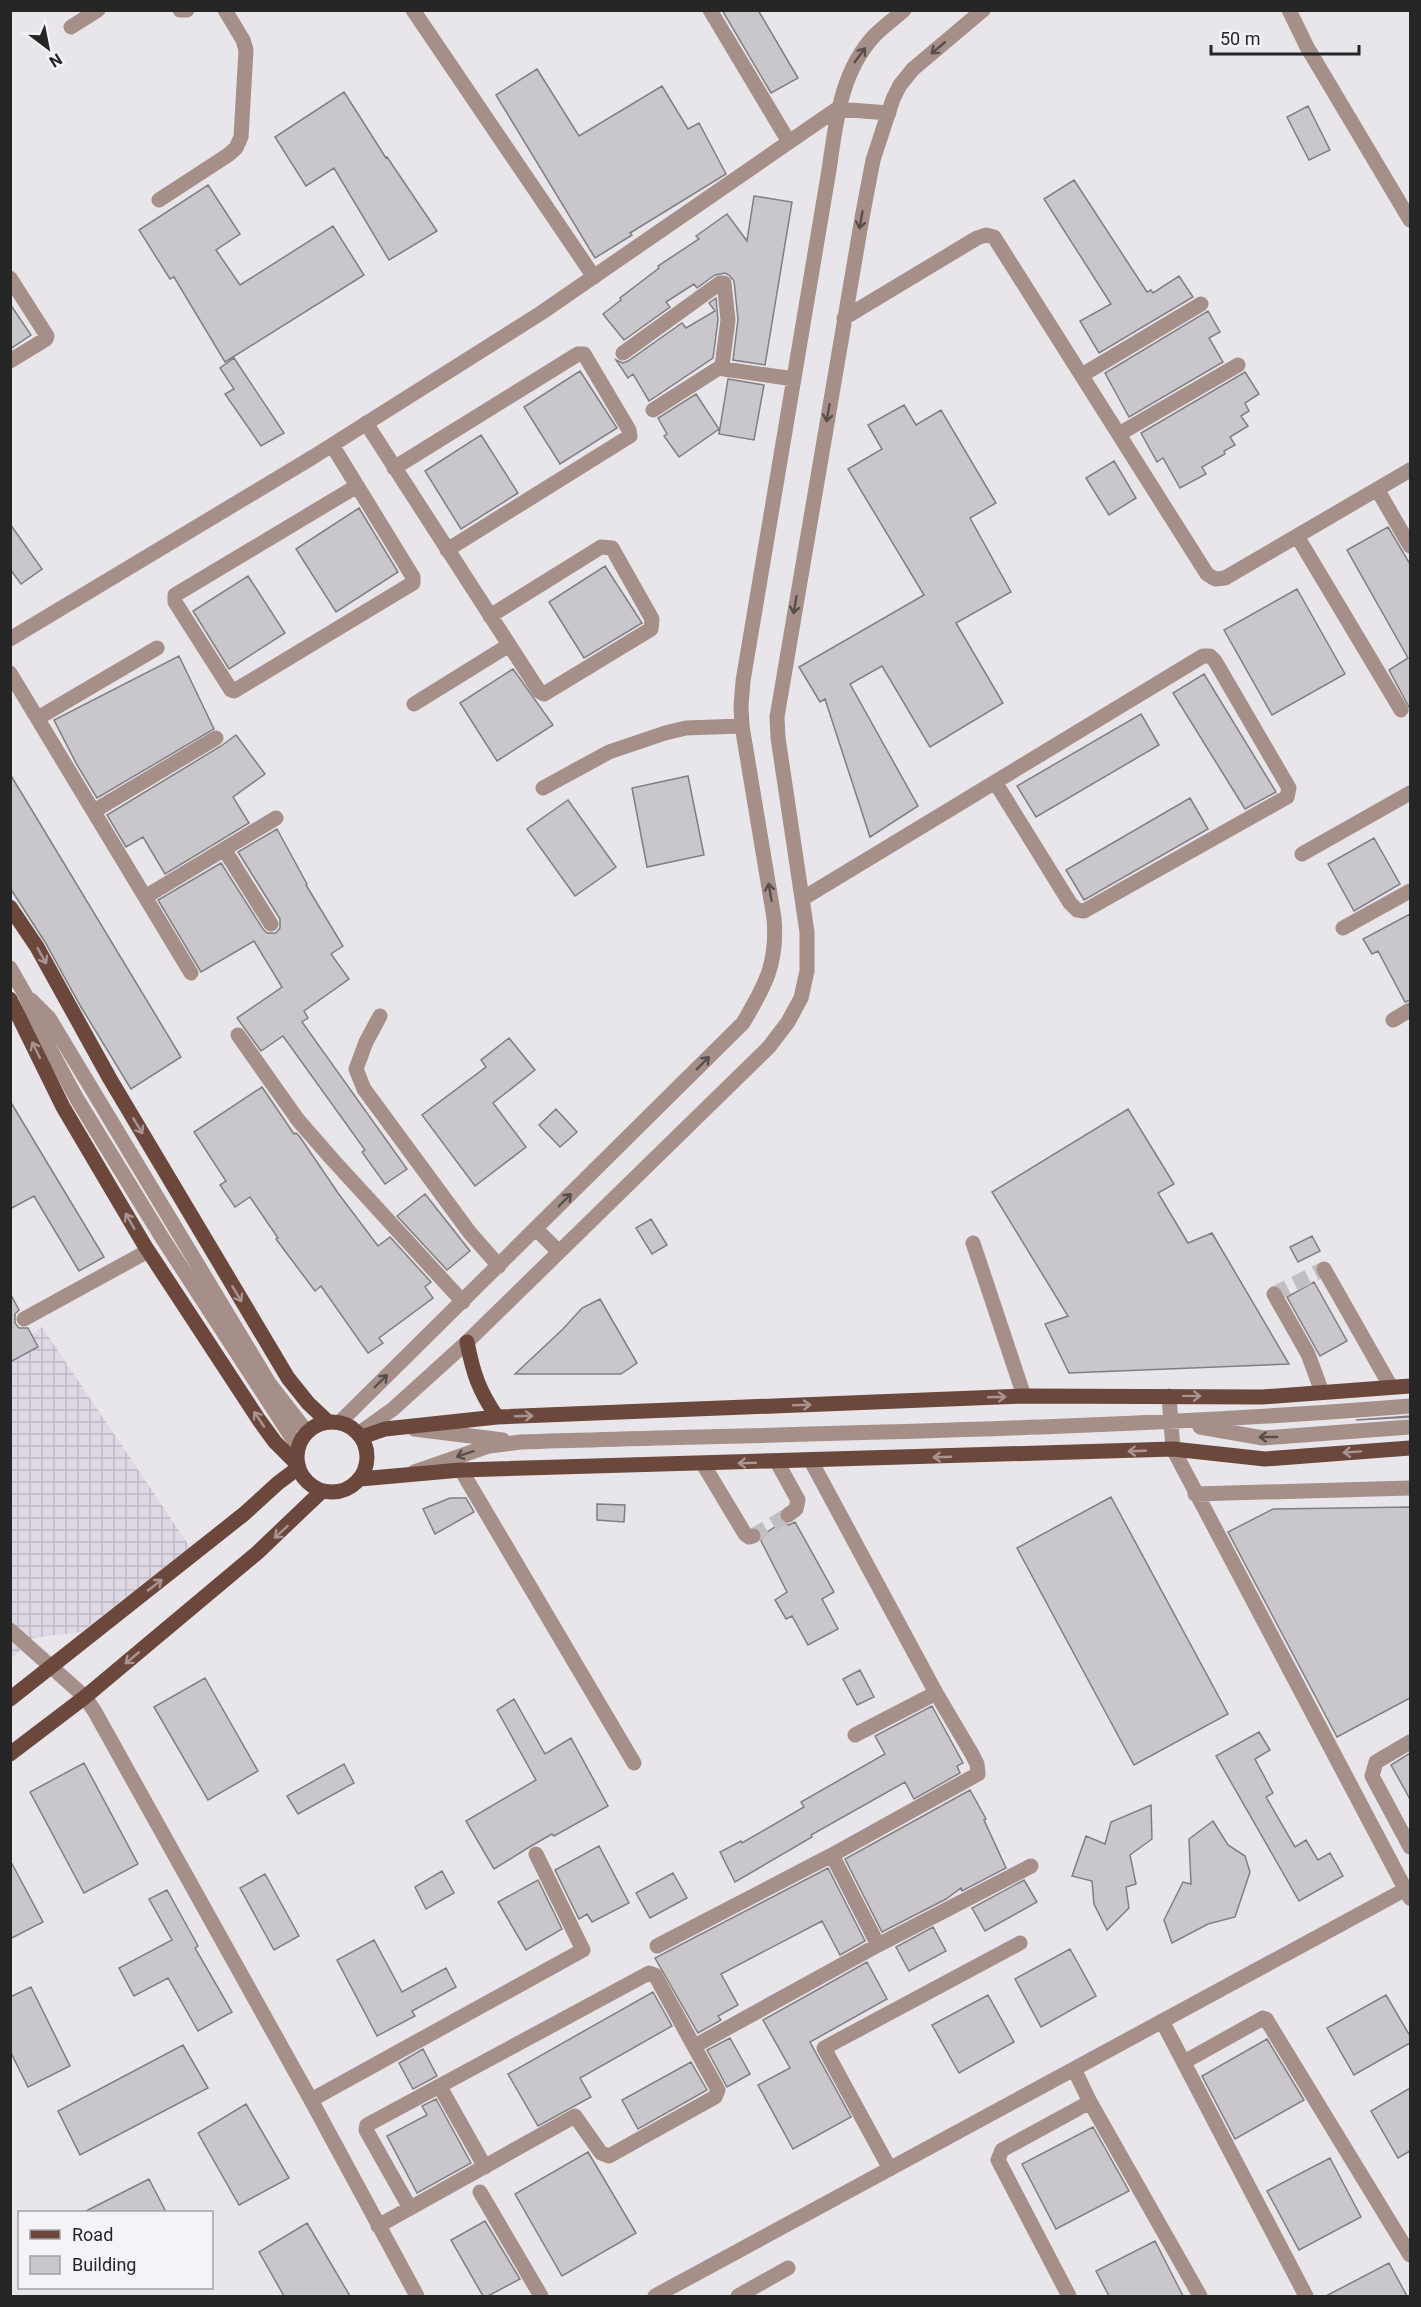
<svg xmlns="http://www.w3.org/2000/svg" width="1421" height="2307" font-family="Roboto,sans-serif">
  <defs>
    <pattern id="industrial-grid" width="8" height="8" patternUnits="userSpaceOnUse" patternTransform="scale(1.5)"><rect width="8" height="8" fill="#ddd8e4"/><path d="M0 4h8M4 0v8" fill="none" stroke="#beb9c3"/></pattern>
  </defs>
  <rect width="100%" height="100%" fill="#e8e6eb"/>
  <path fill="url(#industrial-grid)" d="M42,1327L190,1547L81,1632L32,1638L11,1659V1349Z"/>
  <path fill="#c9c7cb" stroke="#807e83" stroke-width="1.5" d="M722,10H758L798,78L771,93Z
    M537,69L579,136L662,86L688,129L699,123L726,174L630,233L632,235L595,258L496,95Z
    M344,92L386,158L387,157L437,231L389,260L334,168L306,186L275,137Z
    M1308,106L1330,150L1309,160L1287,117Z
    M1074,180L1147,292L1151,290L1153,293L1179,276L1193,297L1099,353L1080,321L1111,304L1044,199Z
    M208,185L240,234L216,250L240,285L333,226L364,275L225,362L174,277L170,279L139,230Z
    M754,196L792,202L765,365L733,360L738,319L734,281L729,275L725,273L715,275L697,288L694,284L666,302L670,307L624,340L603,314L621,300L620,298L659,268L658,266L699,239L696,236L727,214L747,241Z
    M716,298L718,320L713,358L649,401L633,374L628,378L616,360L623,363L628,361L682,323L686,328L715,311L709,303Z
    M10,304L31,335L10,349Z
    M1208,311L1220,332L1209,338L1223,362L1129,417L1105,373Z
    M234,358L284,433L261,446L225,394L234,389L220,368Z
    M580,371L617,428L560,464L524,407Z
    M1245,372L1259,394L1245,403L1249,411L1241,416L1248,426L1230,437L1235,445L1224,451L1225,454L1202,467L1206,474L1180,488L1163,458L1157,462L1141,433Z
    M728,379L764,385L754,440L719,434Z
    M696,394L719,429L679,457L664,436L667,434L658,418Z
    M904,405L916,425L941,410L996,503L970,518L1011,592L956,623L1003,703L930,747L882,666L850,684L918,806L870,837L825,699L820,702L799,667L924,595L848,469L882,449L868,425Z
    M481,435L518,493L461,529L425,471Z
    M1114,461L1136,498L1109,515L1086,478Z
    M359,508L398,572L336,612L296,549Z
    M10,524L42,569L21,584L10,569Z
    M1388,527L1410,564V709L1389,670L1408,658L1347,550Z
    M605,566L642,623L584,658L549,602Z
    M248,576L285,633L229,669L193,611Z
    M1297,589L1345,674L1272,715L1224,630Z
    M179,656L214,729L97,798L77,765L54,720Z
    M513,669L553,725L497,761L460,703Z
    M1204,674L1276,792L1245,809L1173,693Z
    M1141,714L1159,745L1036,817L1017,786Z
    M236,735L265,774L233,797L249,823L165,874L143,837L126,847L107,815L221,746Z
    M10,774L181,1057L131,1089L81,1007L45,942L10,888Z
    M688,776L704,855L647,867L632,788Z
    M1190,798L1208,829L1084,900L1066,870Z
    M568,800L616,867L575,896L527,829Z
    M277,829L307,884L306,885L343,946L331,954L349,979L304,1011L308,1018L302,1022L407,1169L385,1184L362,1152L365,1150L283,1036L261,1051L237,1018L282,987L254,941L201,972L158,900L221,863L263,929L267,933H276L280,928V919L238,852Z
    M1374,838L1400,884L1354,911L1328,864Z
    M1410,914V1000L1405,1002L1378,951L1372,954L1363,939Z
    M509,1038L535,1070L493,1103L526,1147L475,1186L422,1115L486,1067L481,1060Z
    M262,1087L294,1134L296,1133L300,1137L338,1193L378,1246L390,1237L431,1282L425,1287L433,1298L379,1338L383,1343L368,1353L321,1286L315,1291L276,1239L278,1238L250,1197L235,1207L220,1185L226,1181L194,1132Z
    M10,1101L104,1257L79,1271L34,1196L10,1209Z
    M556,1109L577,1132L560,1147L539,1125Z
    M1128,1109L1174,1184L1158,1193L1188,1243L1212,1233L1289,1364L1069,1373L1045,1324L1068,1316L992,1192Z
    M425,1194L470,1251L447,1270L397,1216Z
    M651,1219L667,1245L652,1254L636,1228Z
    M1312,1236L1320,1251L1298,1262L1290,1247Z
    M1314,1282L1347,1341L1320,1356L1287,1297Z
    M10,1293L19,1310L15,1314V1323L19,1328H28L38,1347L10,1362Z
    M600,1299L637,1363L621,1374H515L563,1329L582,1308Z
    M1410,1416V1417L1356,1420Z
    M1111,1497L1228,1714L1134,1765L1017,1548Z
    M450,1498H466L474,1512L435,1534L423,1509Z
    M597,1504L625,1505L624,1522L597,1520Z
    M1410,1507V1698L1337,1737L1228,1532L1273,1509Z
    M782,1522L789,1525L795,1522L834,1592L822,1599L838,1629L808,1645L792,1616L786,1619L775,1600L787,1592L761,1541L763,1535Z
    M860,1670L874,1697L857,1705L843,1679Z
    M205,1678L258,1771L208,1800L154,1707Z
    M514,1699L545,1754L571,1738L608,1806L554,1836L552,1834L531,1846L494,1869L466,1821L536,1780L497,1710Z
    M932,1706L963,1763L957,1766L960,1773L914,1799L905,1782L811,1835L812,1837L735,1882L720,1852L741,1841L742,1843L804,1807L801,1802L885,1754L875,1736Z
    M1259,1732L1270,1750L1255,1759L1273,1793L1266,1797L1295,1847L1306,1840L1318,1860L1330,1853L1343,1876L1299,1901L1216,1756Z
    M1410,1753V1799L1391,1765Z
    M84,1763L138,1864L84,1893L30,1792Z
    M344,1764L354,1783L298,1814L287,1796Z
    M970,1790L986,1819L984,1820L1006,1868L962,1891L961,1888L946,1899L882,1932L845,1859Z
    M1151,1805L1152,1839L1130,1855L1136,1884L1126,1887L1129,1908L1107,1930L1094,1904L1092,1881L1072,1876L1086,1836L1105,1844L1111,1822Z
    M1213,1821L1228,1845L1245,1856L1250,1872L1235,1917L1208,1924L1172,1943L1164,1920L1183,1882L1191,1884L1189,1839Z
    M599,1846L629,1903L592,1922L587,1914L579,1919L555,1870Z
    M10,1860L43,1922L10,1939Z
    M828,1868L865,1941L840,1955L822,1921L721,1974L738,2005L718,2016L721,2020L698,2033L655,1958Z
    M442,1871L454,1893L426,1909L415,1887Z
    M673,1873L687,1898L650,1918L636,1893Z
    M265,1874L299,1936L274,1950L240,1888Z
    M538,1880L562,1929L526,1950L498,1902Z
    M1024,1880L1037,1902L985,1931L972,1908Z
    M167,1890L198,1946L195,1948L232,2012L198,2031L168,1978L134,1996L119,1968L172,1940L149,1899Z
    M933,1927L946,1951L909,1971L896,1947Z
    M374,1940L402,1992L446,1968L456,1987L412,2011L415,2016L377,2036L337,1960Z
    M1070,1949L1096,1996L1041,2027L1015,1979Z
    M867,1962L887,1999L810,2042L851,2117L793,2149L758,2085L790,2068L763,2020Z
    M31,1987L70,2066L28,2087L10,2051V1997Z
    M653,1992L672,2026L580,2078L591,2097L538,2126L508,2074Z
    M988,1995L1014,2042L959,2073L932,2025Z
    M1386,1995L1410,2036V2043L1354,2075L1327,2028Z
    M730,2038L750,2074L727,2087L707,2050Z
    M1267,2039L1304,2100L1235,2139L1202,2076Z
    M183,2045L208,2088L80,2155L58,2111Z
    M423,2049L437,2076L413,2089L399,2063Z
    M691,2062L707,2090L638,2129L622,2100Z
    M1410,2088V2151L1398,2158L1371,2111Z
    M436,2099L471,2163L417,2193L387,2136L427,2115L422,2106Z
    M246,2104L289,2178L239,2205L198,2133Z
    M1093,2127L1129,2191L1056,2229L1022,2164Z
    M588,2152L636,2233L562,2276L515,2194Z
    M1330,2158L1361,2217L1299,2250L1267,2191Z
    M149,2179L166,2212H84Z
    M485,2221L520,2279L488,2296H483L451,2240Z
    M307,2223L350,2296H284L259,2252Z
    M1155,2241L1183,2296H1109L1096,2271Z
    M1389,2263L1407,2296H1326Z"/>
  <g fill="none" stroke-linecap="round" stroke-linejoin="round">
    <path stroke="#c1bfc4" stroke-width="15" stroke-dasharray="15 8" stroke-linecap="butt" d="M1274,1294L1324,1269
      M753,1536L788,1515"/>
    <path stroke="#a58f88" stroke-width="15" d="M180,10H187
      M413,10L594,277
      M710,10L789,142
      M1289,10L1307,47L1410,220
      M71,27L98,10
      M159,200L228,155L236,148L241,137L246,50L243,40L225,10
      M10,278L47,336L46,339L10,361
      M844,318L977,238L986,235L994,237L1207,574L1215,579L1225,578L1410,470
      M623,353L720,283H724L728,320L722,366L724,369L794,379
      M1082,375L1201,304
      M653,410L722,366
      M366,423L539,691L544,694L651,629L652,619L612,548L601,547L490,616
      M1119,434L1238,365
      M332,445L413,577V583L234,691L231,690L175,602V595L357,486
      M394,468L578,354H584L629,430L630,436L447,550
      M1377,489L1410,546
      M1297,536L1401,710
      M10,639L313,457L541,313L837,109L889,113
      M10,673L191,973
      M414,704L509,645
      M38,718L157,648
      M543,788L609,752L665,733L686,728L742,726
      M94,811L216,738
      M224,849L271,924
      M1302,854L1410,793
      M145,897L276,818
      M802,899L1203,656H1210L1215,661L1289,788L1287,797L1084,911L1077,910L1070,903L995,782
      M1343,928L1410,891
      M10,968L26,996L37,1025L77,1099L161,1236L298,1447
      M31,1000L49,1018L269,1383L307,1432
      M380,1016L366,1042L356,1069L364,1089L470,1233L499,1266
      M1393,1020L1410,1010
      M238,1035L298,1120L332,1159L463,1302
      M536,1229L559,1252
      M973,1243L1024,1396
      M1324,1269L1391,1387
      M1274,1294L1308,1354L1322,1392
      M24,1319L148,1251
      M1169,1396L1173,1449L1410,1898
      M340,1422L743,1023C765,986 778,963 774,918L742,726L741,706L743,681L829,170C836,123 840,72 875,35C884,26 894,19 904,10
      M1200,1427L1263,1438L1410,1427
      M414,1429L503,1440
      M358,1434L393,1409L467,1342L769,1047L788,1022L801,998L807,971V932L778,738L777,717L862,218L873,160L893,99L900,85L913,69L983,10
      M777,1462L798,1500L796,1509L788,1515
      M703,1464L745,1534L749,1537L753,1536
      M461,1470L634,1763
      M414,1472L489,1446L521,1442C818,1433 1115,1430 1410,1406
      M1195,1494L1410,1488
      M10,1630L85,1697L95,1712L311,2100L417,2296
      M855,1735L936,1693
      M1410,1742L1376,1762L1372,1776L1410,1847
      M832,1855L878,1945
      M657,1946L832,1855L978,1774L977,1764L972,1754L936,1693L811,1461
      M1162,2021L1306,2296
      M702,2042L878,1945L1031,1866
      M1184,2062L1263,2018L1266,2019L1410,2255
      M1074,2069L1090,2102L1200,2296
      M440,2087L485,2167
      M311,2100L583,1950L536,1854
      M890,2169L824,2048L1020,1943
      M480,2192L541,2296
      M378,2226L575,2116L601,2153L609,2156L715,2097L718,2090L655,1975L649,1973L367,2125L366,2130L410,2208
      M655,2296L1406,1889
      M738,2296L788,2268
      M1069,2296L998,2160L1002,2150L1090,2102"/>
    <path stroke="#6b473c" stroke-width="15" d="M10,907L37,947L110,1079L288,1378L308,1403L328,1422
      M10,999L63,1107L145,1246L259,1420L275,1442L297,1464
      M467,1342C473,1373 479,1391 497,1417
      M297 1457a35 35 0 1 1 70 0a35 35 0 1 1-70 0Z
      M362,1437L385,1429L497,1417L1024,1396L1262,1397L1410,1386
      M360,1479L461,1470L1173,1449L1265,1459L1410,1448
      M10,1699L244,1514L278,1483L298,1468
      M10,1754L85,1697L257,1553L322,1491"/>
  </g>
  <defs><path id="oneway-shaft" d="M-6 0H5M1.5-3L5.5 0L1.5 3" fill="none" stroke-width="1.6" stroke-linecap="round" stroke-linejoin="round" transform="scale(1.5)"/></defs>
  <g stroke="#584f4d">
    <use href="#oneway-shaft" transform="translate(938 48) rotate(140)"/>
    <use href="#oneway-shaft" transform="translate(860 55) rotate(-54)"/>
    <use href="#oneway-shaft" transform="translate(861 220) rotate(100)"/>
    <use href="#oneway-shaft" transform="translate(828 413) rotate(100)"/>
    <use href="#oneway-shaft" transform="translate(795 605) rotate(100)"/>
    <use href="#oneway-shaft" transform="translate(770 892) rotate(-100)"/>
    <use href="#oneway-shaft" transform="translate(703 1063) rotate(-45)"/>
    <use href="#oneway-shaft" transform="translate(565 1200) rotate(-45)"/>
    <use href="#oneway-shaft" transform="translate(381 1381) rotate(-44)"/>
    <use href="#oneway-shaft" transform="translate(1268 1437) rotate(180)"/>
    <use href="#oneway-shaft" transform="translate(465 1454) rotate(162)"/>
  </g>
  <g stroke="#a99491">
    <use href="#oneway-shaft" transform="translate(42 956) rotate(61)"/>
    <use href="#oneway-shaft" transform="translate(36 1050) rotate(-116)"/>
    <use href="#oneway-shaft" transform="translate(138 1126) rotate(59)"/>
    <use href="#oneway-shaft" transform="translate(130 1221) rotate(-120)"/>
    <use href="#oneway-shaft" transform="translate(237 1294) rotate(59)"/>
    <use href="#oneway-shaft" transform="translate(1192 1396) rotate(1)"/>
    <use href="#oneway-shaft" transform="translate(997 1397) rotate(-2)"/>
    <use href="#oneway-shaft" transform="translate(802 1405) rotate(-2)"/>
    <use href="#oneway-shaft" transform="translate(524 1416) rotate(-2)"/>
    <use href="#oneway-shaft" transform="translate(259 1419) rotate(-124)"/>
    <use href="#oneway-shaft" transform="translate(1137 1451) rotate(178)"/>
    <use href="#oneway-shaft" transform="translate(1352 1452) rotate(176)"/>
    <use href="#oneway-shaft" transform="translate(942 1457) rotate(178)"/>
    <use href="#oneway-shaft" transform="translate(747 1463) rotate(178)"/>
    <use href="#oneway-shaft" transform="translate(281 1532) rotate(138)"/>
    <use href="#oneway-shaft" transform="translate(155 1585) rotate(-38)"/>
    <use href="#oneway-shaft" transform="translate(132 1658) rotate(140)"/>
  </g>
  <rect width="1421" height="2307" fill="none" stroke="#252526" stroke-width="24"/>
  <rect x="18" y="2211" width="195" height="78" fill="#f5f3f8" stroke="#a2a1a4" stroke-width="1.5"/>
  <rect x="30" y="2230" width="30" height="9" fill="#6b473c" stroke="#a2a1a4" stroke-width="1.5"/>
  <text x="72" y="2241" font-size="18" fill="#252526">Road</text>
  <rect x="30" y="2256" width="30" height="18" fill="#c9c7cb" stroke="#a2a1a4" stroke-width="1.5"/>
  <text x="72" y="2271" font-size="18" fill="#252526">Building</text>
  <g transform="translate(48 48) rotate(148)" stroke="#f5f3f8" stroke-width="4.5" paint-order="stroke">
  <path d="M0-4.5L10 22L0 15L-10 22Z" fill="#252526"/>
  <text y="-9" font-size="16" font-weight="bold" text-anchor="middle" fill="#252526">N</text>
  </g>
  <path d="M1211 45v9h148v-9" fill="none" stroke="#252526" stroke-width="3"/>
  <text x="1220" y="45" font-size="18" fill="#252526" stroke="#f5f3f8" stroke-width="4.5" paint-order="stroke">50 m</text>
</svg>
